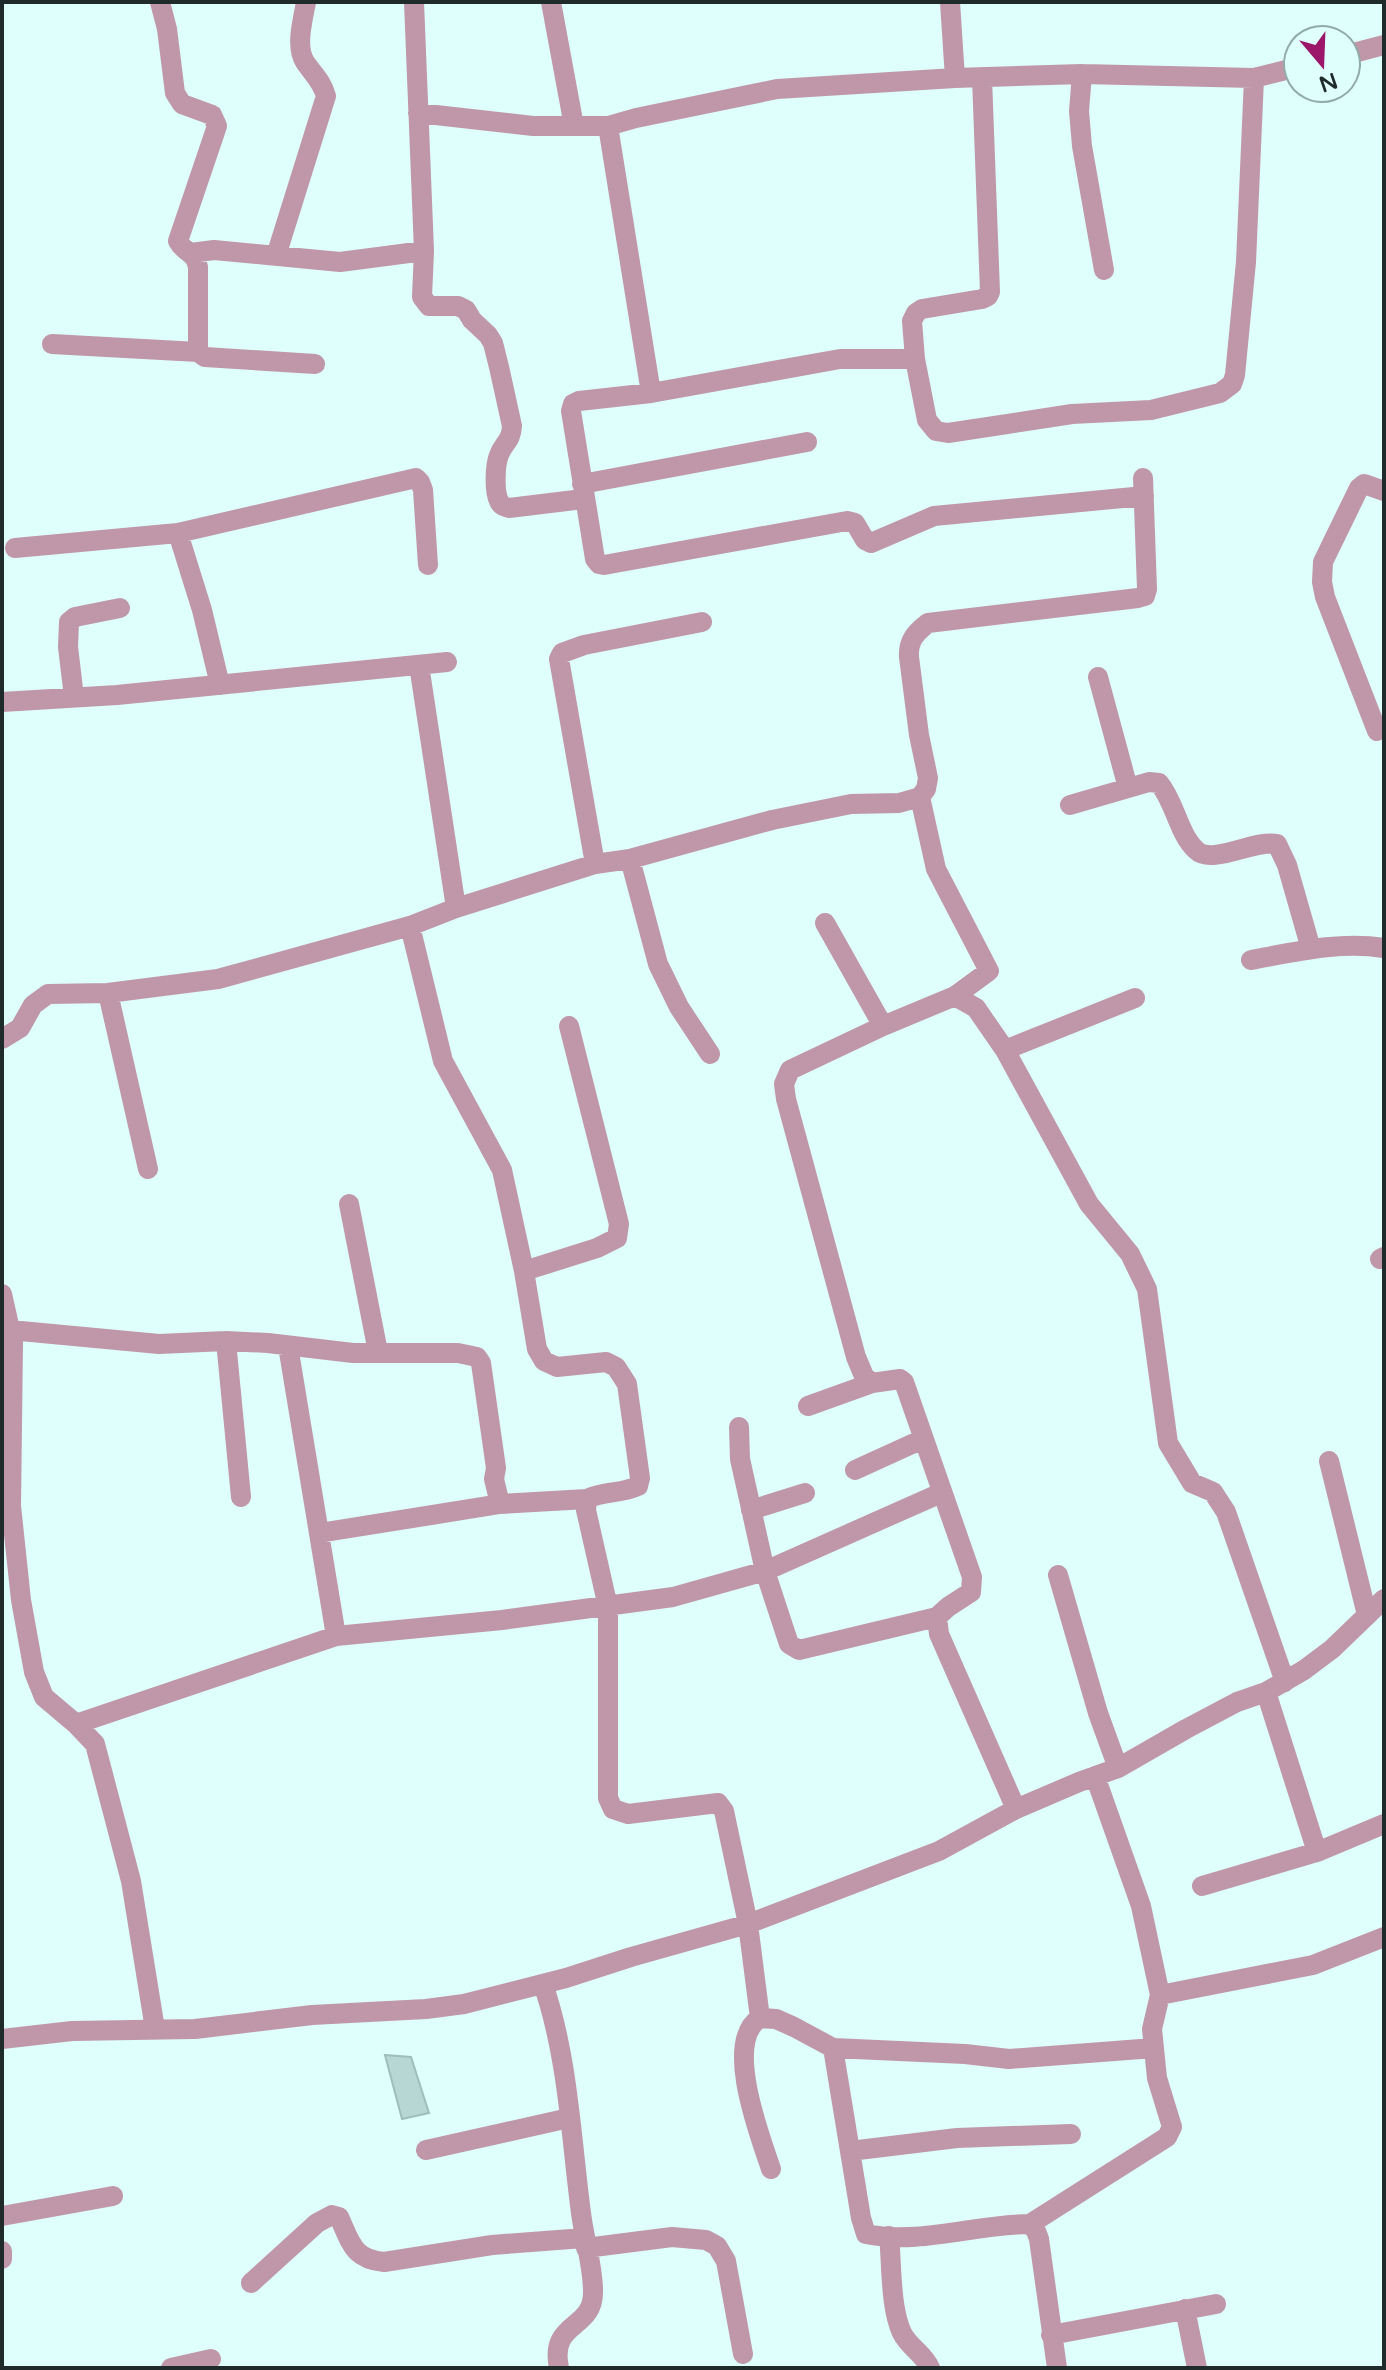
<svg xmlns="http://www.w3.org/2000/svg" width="1386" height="2370" font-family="'Varela Round',sans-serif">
  <rect width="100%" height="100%" fill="#defffc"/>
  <path fill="#b7d7d4" stroke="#9fbebb" stroke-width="2" d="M385,2055L411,2057L429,2113L402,2119Z"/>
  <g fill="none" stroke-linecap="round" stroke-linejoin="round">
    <path stroke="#c096a9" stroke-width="20" d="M160,2L167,29L175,93L182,104L212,115L217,126L178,241C184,253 195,251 198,267V352L205,357L315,364
      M414,2L424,251L422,297L429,306H458L466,310L472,320L488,335L493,343L499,367L512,426C511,442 504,442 499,455C495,465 494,491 499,501C501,506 504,506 509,508L583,499
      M551,2L574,126
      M950,2L955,78
      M1346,55L1384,45
      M1082,74L1079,111L1082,146L1104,270
      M982,78L990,292L988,296L982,299L922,309L916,313L912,321L915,359L927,420L936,431L948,433L1072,414L1151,410L1220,393L1232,384L1235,375L1246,262L1254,78
      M418,113L533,126H608L636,118L777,89L955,78L1082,74L1254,78L1298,67
      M608,126L651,393
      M191,253L214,250L340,262L424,251
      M276,256L326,96C322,81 313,74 305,62C295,46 303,20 306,2
      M52,344L198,352
      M915,359H840L651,393L579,401L573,404L571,411L595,559L599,564L604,565L847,521L855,523L865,540L871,543L934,516L1144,496
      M582,484L807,442
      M178,533L202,610L220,685
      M15,548L178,533L416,478L420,482L423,490L428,565
      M419,665L456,908
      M1098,677L1128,788
      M74,697L68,647L69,622L75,617L120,608
      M2,702L117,695L447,662
      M1377,731L1325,597L1322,582L1323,562L1359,488L1364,484L1384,491
      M920,797L936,869L989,971L955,996
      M1070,805L1149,782L1159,783C1175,802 1178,833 1196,850C1212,866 1255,839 1277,844L1287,865L1311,949
      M630,859L658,964L679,1007L710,1054
      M595,864L559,659L562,653L584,645L702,622
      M825,923L883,1026
      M410,926L443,1061L502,1170L524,1271L537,1349L544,1361L557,1367L606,1362L616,1367L627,1384L640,1478L638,1486C621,1494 603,1491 587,1499L586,1510L608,1607V1798L613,1809L628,1814L718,1803L724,1811L748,1924L760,2018
      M1251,960C1295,952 1339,941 1384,948
      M108,993L148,1169
      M2,1039L20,1028L33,1005L48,994L108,993L218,979L410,926L456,908L595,864L630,859L772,820L851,804L899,803L920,797L926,789L928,778L919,735L909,657C908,641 915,633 928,623L1138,598L1145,596L1147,589L1143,478
      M1005,1050L1135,998
      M349,1204L378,1352
      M1380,1259L1384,1257
      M524,1271L597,1248L617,1238L619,1224L569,1026
      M2,1294L13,1343L11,1506L21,1600L34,1672L44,1697L76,1724L336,1636L502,1620L673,1597L765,1571L941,1493
      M10,1330L159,1344L226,1341L268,1343L353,1353H458L477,1357L481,1363L496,1468L494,1479L500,1504
      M226,1341L241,1497
      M288,1346L336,1636
      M808,1406L872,1383
      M739,1427L740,1459L765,1571L789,1644L799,1650L937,1617
      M1329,1461L1367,1615
      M855,1470L923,1439
      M751,1510L805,1493
      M319,1533L500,1504L587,1499
      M1058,1575L1098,1713L1118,1768
      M1266,1692L1317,1852
      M76,1724L95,1744L131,1881L155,2029
      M1016,1809L939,1634L937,1617L948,1607L971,1592L972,1577L904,1382L900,1379L872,1383L864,1376L856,1357L786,1099L784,1084L790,1070L883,1026L955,996L976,1008L1005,1050L1089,1204L1130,1254L1147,1289L1168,1443L1192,1483L1213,1492L1226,1512L1285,1682
      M1202,1886L1317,1852L1384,1824
      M543,1984C568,2056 571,2137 581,2213C584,2238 593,2266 593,2291C594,2331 549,2320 559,2368
      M1160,1995L1313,1965L1384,1937
      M2,2039L72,2031L195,2029L312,2015L426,2009L464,2004L566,1978L631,1957L748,1924L939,1851L1016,1809L1079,1782L1118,1768L1186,1729L1237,1702L1266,1692L1304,1670L1332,1649L1384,1599
      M833,2048L861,2218L866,2234C920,2245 976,2224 1030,2224L1036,2231L1039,2239L1057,2368
      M426,2150L569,2118
      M850,2151L957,2138L1071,2134
      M771,2169C760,2136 723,2041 760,2018L776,2019L794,2027L833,2048L965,2054L1009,2059L1154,2048
      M2,2216L113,2196
      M1030,2224L1167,2137L1172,2127L1157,2078L1152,2029L1160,1995L1141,1906L1095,1776
      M889,2236C892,2265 890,2307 902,2333C909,2347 924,2354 930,2368
      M586,2248L672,2237L706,2240L717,2246L726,2261L743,2354
      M2,2251V2259
      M251,2283L317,2223L332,2215L339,2217C351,2243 353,2259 384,2262L492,2245L584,2238
      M1185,2309L1197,2368
      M1051,2335L1216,2304
      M171,2368L211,2359"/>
  </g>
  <rect width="1386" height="2370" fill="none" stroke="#1f2b2a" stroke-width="8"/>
  <g transform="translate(1322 64) rotate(161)"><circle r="38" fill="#defffc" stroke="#92aaa8" stroke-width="2"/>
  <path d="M0-6L14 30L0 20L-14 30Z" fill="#9c1769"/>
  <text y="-12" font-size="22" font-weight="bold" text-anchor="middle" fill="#1f2b2a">N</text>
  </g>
</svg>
